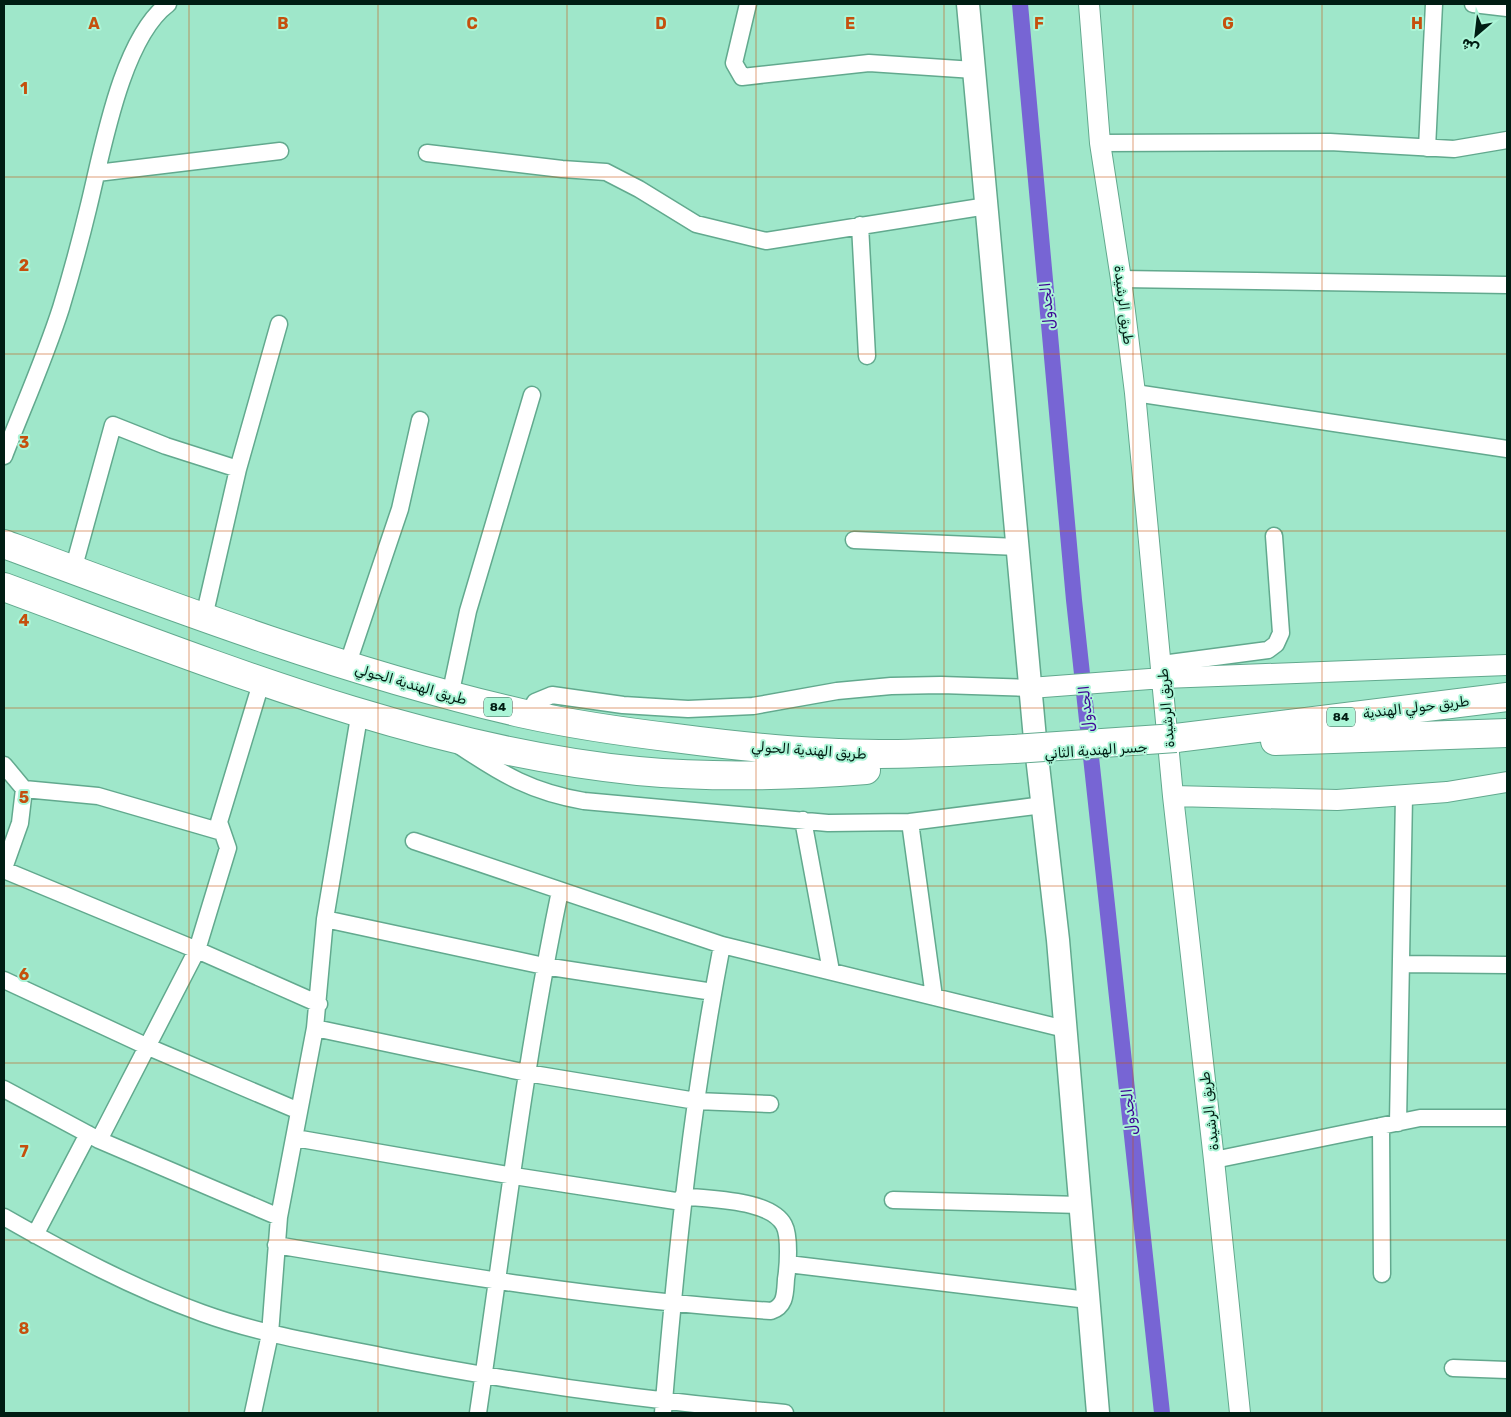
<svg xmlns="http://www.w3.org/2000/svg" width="1511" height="1417" font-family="Rubik,'Noto Naskh Arabic',sans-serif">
  <rect width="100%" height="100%" fill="#9fe7ca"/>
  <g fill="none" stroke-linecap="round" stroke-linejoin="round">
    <path stroke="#7765d4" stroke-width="16" d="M1020,4L1074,600L1162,1413"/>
    <g stroke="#62a98e" stroke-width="19">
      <path id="minor" d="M748,4L734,63L742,77L869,63L974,70
        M1473,4L1507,8
        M1100,143L1330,142L1454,149L1507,140
        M1427,148L1434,4
        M427,153L562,169L606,172L639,189L696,224L766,241L987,206
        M97,173L280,151
        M860,225L867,356
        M1121,279L1507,285
        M1135,393L1507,449
        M4,456C23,407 45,358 61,308C71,275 80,242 88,209C102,153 121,39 168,4
        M854,540L1018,547
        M73,570L113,425L166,446L238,469
        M204,617L238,469L279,324
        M1162,664L1268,650L1276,644L1281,633L1274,536
        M347,666L400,509L420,420
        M450,696L468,611L532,395
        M528,715L535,702L552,695L623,705L688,709L753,706L837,691L891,686L941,685L1030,688
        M460,746C503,775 532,792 584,801L828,823L910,822L1043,805
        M4,765L24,789L20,823L4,868
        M24,789L98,796L222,832
        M803,820L831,971
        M910,822L934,997
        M414,841L722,945L1065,1029
        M4,870L197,950L319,1004
        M325,919L544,966L713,992
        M1402,964L1507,965
        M4,980L146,1046L299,1111
        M315,1028L527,1073L696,1101L770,1104
        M4,1089L99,1140L279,1217
        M1398,1123L1404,796
        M1381,1126L1382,1274
        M295,1138L514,1176L682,1202
        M99,1140L197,950L228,848L219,822L262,680
        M1214,1160L1420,1118H1507
        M893,1200L1080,1205
        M4,1217C67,1253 133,1288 202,1313C260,1334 321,1344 381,1356C515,1383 649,1401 785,1413
        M35,1235L88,1134
        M276,1245C441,1273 604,1300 771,1311C786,1306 785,1293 786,1279C788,1267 790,1236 784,1225C770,1199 711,1200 683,1196
        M788,1264L1088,1300
        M1453,1368L1507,1370
        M253,1413L270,1334L279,1217L315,1028L325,919L360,711
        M478,1413C504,1239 524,1064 560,891
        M663,1413C676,1256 692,1100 722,945"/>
    </g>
    <g stroke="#62a98e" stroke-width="22">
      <path id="tertiary" d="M1089,4L1100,143L1121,279L1135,393L1173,796L1214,1160L1240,1413
        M1163,678L1507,665
        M1030,688L1163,678
        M1173,796L1337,800L1447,792L1507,782"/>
    </g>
    <g stroke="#62a98e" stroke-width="25">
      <path id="secondary" d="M968,4L1035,739L1058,940L1098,1413"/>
    </g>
    <g stroke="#62a98e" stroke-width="30">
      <path id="trunk" d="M4,544C175,608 347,673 525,714C575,725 625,732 675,738C743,747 811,754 879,754C924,754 969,751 1014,749
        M4,587C207,662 422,750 638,771C714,778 791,776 866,770
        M1176,738L1507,697
        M1275,741L1507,733"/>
    </g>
    <use href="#minor" stroke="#fff" stroke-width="16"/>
    <use href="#tertiary" stroke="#fff" stroke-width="20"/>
    <use href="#secondary" stroke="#fff" stroke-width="22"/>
    <use href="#trunk" stroke="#fff" stroke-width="28"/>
    <g stroke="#62a98e" stroke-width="30" stroke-linecap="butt">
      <path id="trunk-bridge" d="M1014,749L1176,738"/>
    </g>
    <use href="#trunk-bridge" stroke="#fff" stroke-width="28"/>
  </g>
  <path fill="none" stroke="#c5500d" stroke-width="1" stroke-opacity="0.55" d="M189,4V1413M378,4V1413M567,4V1413M756,4V1413M944,4V1413M1133,4V1413M1322,4V1413M4,177H1507M4,354H1507M4,531H1507M4,708H1507M4,886H1507M4,1063H1507M4,1240H1507"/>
  <g text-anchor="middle" stroke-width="4" stroke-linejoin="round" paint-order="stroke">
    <g fill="#acf5d7" stroke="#345e4e" stroke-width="1">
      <rect x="484" y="697.5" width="28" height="19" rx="4"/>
      <rect x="1327" y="707.5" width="28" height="19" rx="4"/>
    </g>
    <g font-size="12" font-weight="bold" fill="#001d13">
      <text x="498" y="711">84</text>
      <text x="1341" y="721">84</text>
    </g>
    <g font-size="14" fill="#001d13" stroke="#acf5d7">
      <text transform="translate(1124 305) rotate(83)" y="5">طريق الرشيدة</text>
      <text transform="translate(411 684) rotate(16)" y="5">طريق الهندية الحولي</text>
      <text transform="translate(1416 707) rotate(-7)" y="5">طريق حولي الهندية</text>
      <text transform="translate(1166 708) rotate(-95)" y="5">طريق الرشيدة</text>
      <text transform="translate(809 750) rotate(4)" y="5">طريق الهندية الحولي</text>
      <text transform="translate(1096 750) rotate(-4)" y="5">جسر الهندية الثاني</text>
      <text transform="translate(1209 1111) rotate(-97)" y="5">طريق الرشيدة</text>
    </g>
    <g font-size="15" font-style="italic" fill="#3d0795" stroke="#acf5d7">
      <text transform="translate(1047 306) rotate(-95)" y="5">الجدول</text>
      <text transform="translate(1086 709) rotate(-96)" y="5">الجدول</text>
      <text transform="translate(1129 1112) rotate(-96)" y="5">الجدول</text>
    </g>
  </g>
  <g font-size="16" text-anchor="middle" font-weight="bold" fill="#c5500d" stroke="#acf5d7" stroke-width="4" stroke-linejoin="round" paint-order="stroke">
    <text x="94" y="29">A</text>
    <text x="283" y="29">B</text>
    <text x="472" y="29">C</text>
    <text x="661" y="29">D</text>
    <text x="850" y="29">E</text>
    <text x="1039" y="29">F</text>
    <text x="1228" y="29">G</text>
    <text x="1417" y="29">H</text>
    <text x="24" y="94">1</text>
    <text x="24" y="271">2</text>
    <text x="24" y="448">3</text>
    <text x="24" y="626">4</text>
    <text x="24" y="803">5</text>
    <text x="24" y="980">6</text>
    <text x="24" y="1157">7</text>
    <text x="24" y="1334">8</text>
  </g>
  <rect width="1511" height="1417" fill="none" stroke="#001d13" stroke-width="10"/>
  <g transform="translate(1476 35) rotate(208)" stroke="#acf5d7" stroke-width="4" paint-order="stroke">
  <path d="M0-4L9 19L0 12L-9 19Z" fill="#001d13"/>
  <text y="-8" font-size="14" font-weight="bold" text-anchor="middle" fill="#001d13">ش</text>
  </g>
</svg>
